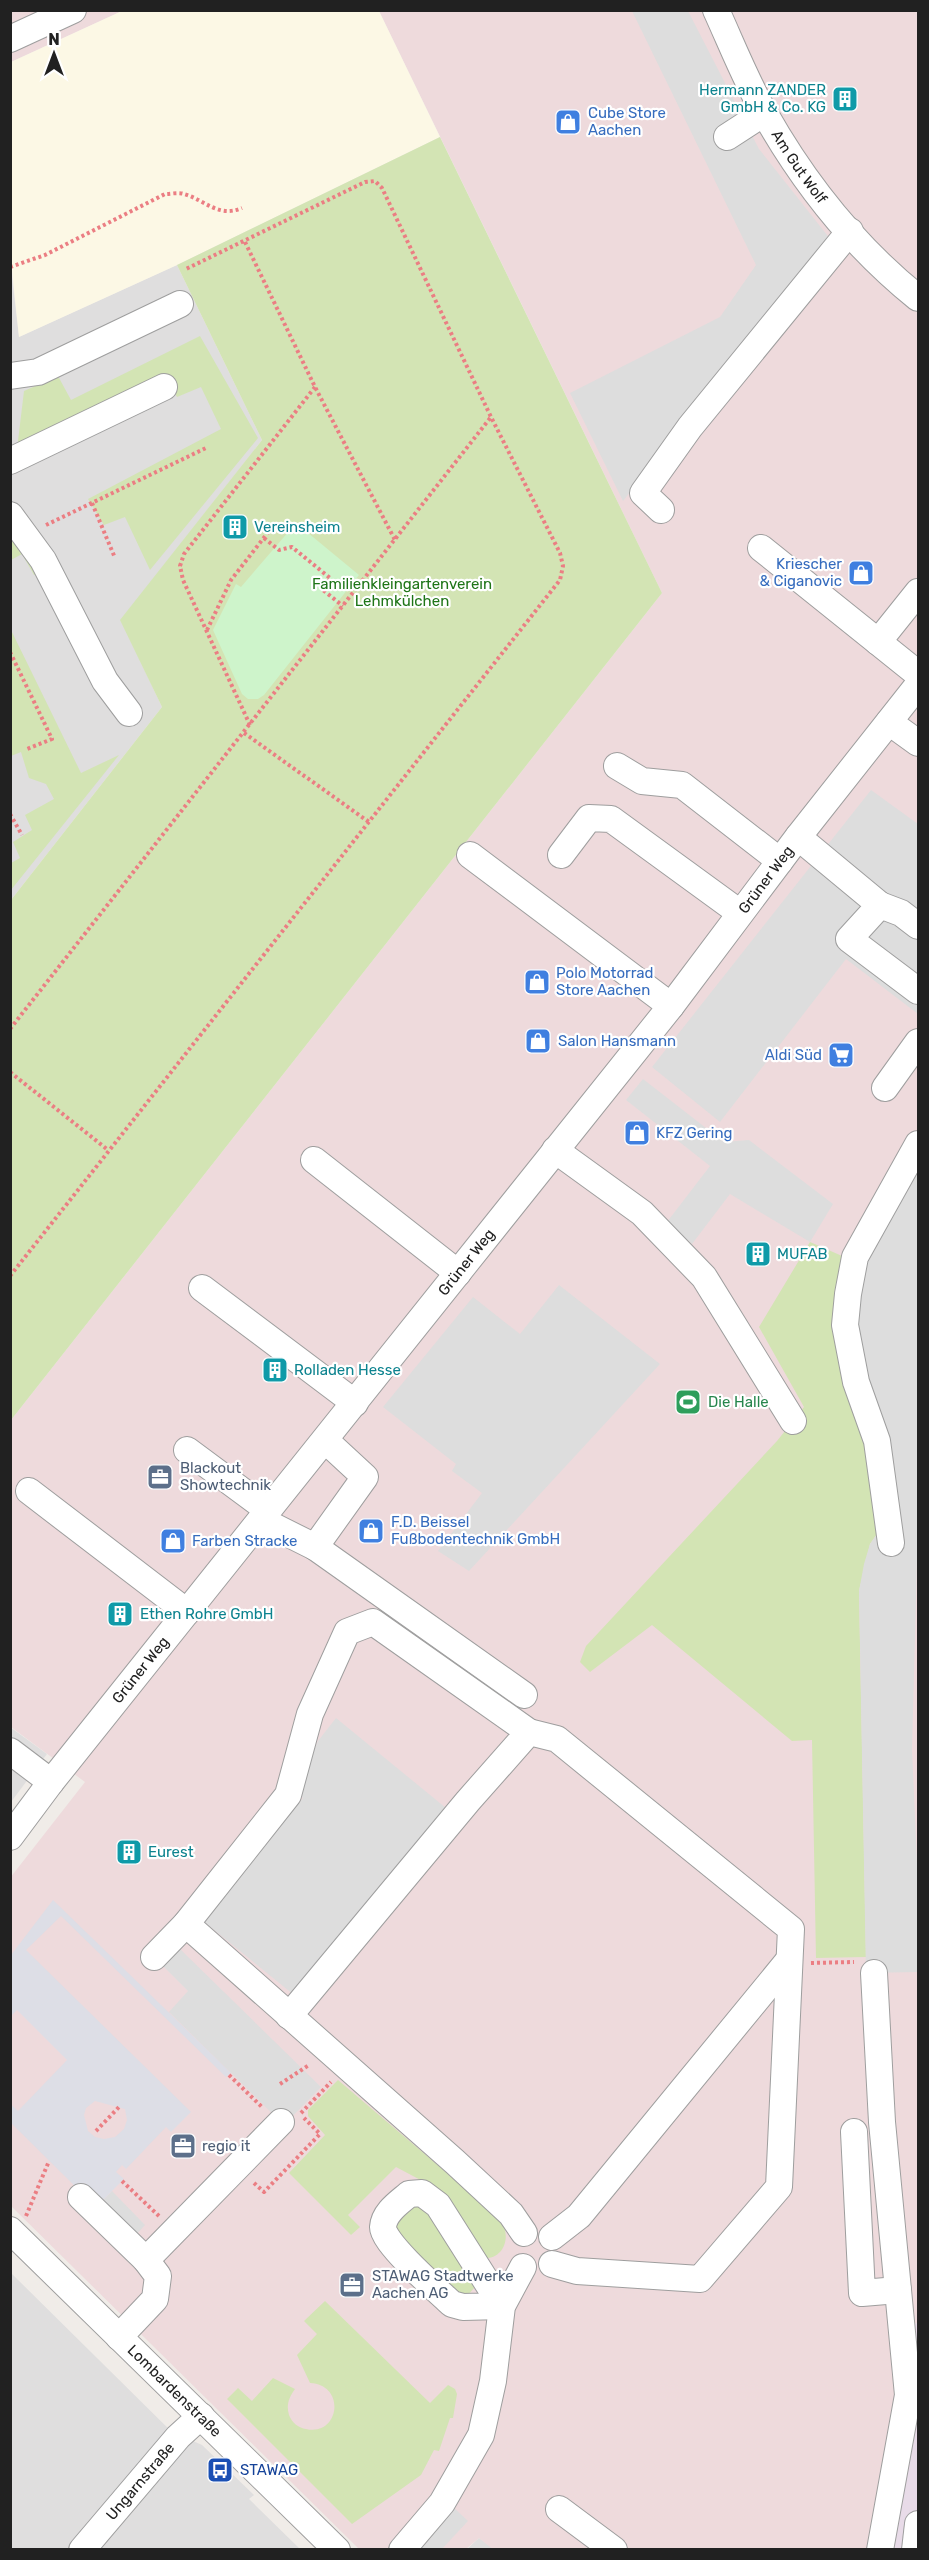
<svg xmlns="http://www.w3.org/2000/svg" width="929" height="2560" font-family="Rubik,sans-serif">
  <rect width="100%" height="100%" fill="#f0ece8"/>
  <path fill="#dfdede" d="M10,260L19,337L177,265L262,440L121,620L162,707L11,900Z
    M10,1727L47,1754L11,1802L10,1801Z
    M10,2272L183,2443L193,2441L202,2445L254,2495L249,2499L300,2549H11Z
    M479,2538L494,2549L466,2550Z"/>
  <path fill="#eedadc" d="M11,10L122,11L11,62Z
    M379,11H918V2323L912,2324L891,2549L494,2550L479,2538L466,2549H359L11,2206L10,1878L85,1782L11,1727V1420L662,593Z"/>
  <path fill="#e8dbe8" d="M918,2323V2549L891,2550L912,2324Z"/>
  <path fill="#fcf8e5" d="M122,11H379L440,137L177,265L19,337L11,260V62Z"/>
  <path fill="#d3e4b4" d="M440,137L662,593L11,1420V900L162,707L120,620L262,440L177,265Z
    M200,336L258,438L150,570L125,517L104,525L88,499L221,429L201,387L177,397L167,378L17,449L24,391L58,376L71,400Z
    M10,527L42,572L34,575L22,554L11,560Z
    M10,628L81,773L119,755L11,890V863L20,858L13,842L32,830L25,815L54,799L46,784L29,778L21,752L11,756Z
    M810,1242L849,1259L865,1443L877,1534L870,1544L859,1591L866,1957L816,1958L812,1740L792,1741L652,1625L590,1672L580,1662L586,1646L777,1441L804,1407L759,1327Z
    M338,2080L495,2214C497,2218 502,2223 504,2227C510,2243 500,2260 483,2258L428,2184L396,2167L348,2215L360,2227L351,2235L289,2173L325,2135L308,2116V2110Z
    M414,2205L431,2210L476,2286L465,2298L455,2297L399,2242L395,2222Z
    M325,2301L430,2403L448,2385L455,2389L457,2394L453,2418H450L439,2451L434,2450L421,2475L352,2524L227,2399L238,2388L252,2401L273,2378L295,2389C289,2397 286,2405 289,2415C292,2423 299,2428 306,2429C339,2437 347,2385 310,2383L297,2355L317,2334L304,2321Z"/>
  <path fill="#cef4cb" d="M296,523L359,575L264,695L258,699H248L242,694L213,630L236,584L241,587Z"/>
  <path fill="#ddd" d="M632,11H688L759,149L831,240L623,501L570,393L720,317L756,265Z
    M871,790L918,824V1014L846,959L720,1122L652,1067Z
    M643,1079L724,1142L749,1140L833,1204L810,1242L730,1194L692,1244L667,1222L710,1166L626,1100Z
    M918,1166V1559L917,1561L912,1749L918,1886V1972L866,1973L859,1591L864,1564L870,1544L877,1534L890,1543L848,1346L870,1230Z
    M559,1285L660,1364L469,1571L438,1551L482,1493L452,1471L456,1464L383,1407L473,1297L520,1334Z
    M336,1718L446,1808L294,1995L203,1921L303,1798L295,1791L318,1741Z
    M179,1948L321,2087L284,2125L169,2012L188,1991L162,1965Z
    M112,2191L145,2225L134,2237L100,2203Z
    M451,2505L468,2521L442,2549L409,2550Z"/>
  <path fill="#dddee6" fill-rule="evenodd" d="M53,1900L231,2073L226,2077L61,1916L26,1950L191,2112L171,2132L166,2127L126,2169L122,2165L116,2172L124,2179L96,2207L11,2123L10,2104L18,2111L67,2060L17,2010L11,2016V1955ZM95,2101L125,2109L127,2120L124,2129L115,2137L104,2139L95,2137L88,2131L84,2115L86,2108Z"/>
  <g fill="none" stroke-linecap="round" stroke-linejoin="round">
    <g stroke="#9e9e9e" stroke-width="28">
      <g id="minor">
        <path id="s1" d="M716,10C732,45 746,81 765,114C804,183 856,248 918,298"/>
        <path d="M10,39L73,10"/>
        <path d="M727,137L764,113"/>
        <path d="M10,376L38,372L180,304"/>
        <path d="M10,461L164,387"/>
        <path d="M661,510L643,493L690,427L850,231"/>
        <path d="M10,515L43,560L105,681L129,713"/>
        <path d="M761,548L918,674"/>
        <path d="M878,642L918,592"/>
        <path d="M889,722L918,743"/>
        <path d="M617,766L642,781L682,785L780,861"/>
        <path d="M798,837L880,905L849,939L918,991"/>
        <path d="M470,855L671,1006"/>
        <path d="M561,855L589,818L611,819L740,913"/>
        <path d="M880,905L901,913L918,926"/>
        <path d="M885,1088L918,1042"/>
        <path d="M555,1150L642,1213L704,1277L793,1421"/>
        <path d="M314,1160L458,1273"/>
        <path d="M202,1288L355,1403"/>
        <path d="M187,1450L268,1510"/>
        <path d="M29,1491L187,1612"/>
        <path d="M261,1520L315,1547L365,1477L325,1440"/>
        <path d="M891,1543L877,1441L856,1382L845,1325L848,1294L855,1257L918,1144"/>
        <path d="M315,1547L524,1695"/>
        <path d="M10,1751L51,1782"/>
        <path id="s2" d="M10,1837L51,1782L671,1006L798,837L918,685"/>
        <path d="M186,1924L455,2162L511,2214L524,2233"/>
        <path d="M154,1957L186,1924L288,1795L310,1714L347,1632L373,1622L529,1732"/>
        <path d="M874,1973L882,2122L908,2395L880,2550"/>
        <path d="M289,2016L468,1801L529,1732L557,1739L791,1929L779,2187L700,2279L577,2271L552,2264"/>
        <path d="M854,2132L862,2293L898,2290"/>
        <path d="M422,2193L438,2205L502,2306L463,2307L452,2304C438,2291 382,2242 383,2227C384,2212 400,2202 409,2194Z"/>
        <path d="M81,2197L146,2260L158,2276L155,2299L119,2337"/>
        <path id="s3" d="M10,2230L337,2550"/>
        <path d="M552,2237L579,2216L789,1960"/>
        <path d="M146,2260L281,2122"/>
        <path d="M559,2509L614,2550"/>
        <path id="s4" d="M82,2550L178,2437L201,2416"/>
        <path d="M402,2550L442,2503L481,2435L493,2381L502,2306L523,2267"/>
        <path d="M915,2550L918,2524"/>
      </g>
    </g>
    <path stroke="#eb7e83" stroke-width="4" stroke-dasharray="3 3" stroke-linecap="butt" d="M245,242L315,387L395,540
      M10,267L45,255L165,194C171,194 179,192 184,194C205,200 218,218 242,208
      M92,503L115,558
      M46,525L208,447
      M264,538L279,550L292,547L330,578L323,590L343,606
      M207,630L231,580L273,526
      M10,652L52,739L27,749
      M250,725L183,580L180,566L184,554L315,387
      M244,733L369,822
      M10,814L22,835
      M10,1029L491,417
      M10,1072L108,1150
      M10,1276L560,580L563,566L560,553L491,417L382,188L375,181L365,182L186,269
      M811,1963L854,1962
      M229,2075L263,2108
      M280,2084L309,2065
      M301,2113L331,2082
      M96,2131L119,2107
      M122,2181L159,2216
      M254,2183L264,2192L320,2134L304,2118
      M26,2216L49,2161"/>
    <use href="#minor" stroke="#fff" stroke-width="26"/>
  </g>
  <defs>
    <g id="building-square" transform="scale(1.35)"><rect x="-9" y="-9" width="18" height="18" rx="4" fill="#0f9aa8" stroke="#fff"/><path d="M-4-6H4V6H1V3H-1V6H-4ZM-2.5-4.3h1.7v1.8h-1.7ZM.8-4.3h1.7v1.8H.8ZM-2.5-1h1.7V.8h-1.7ZM.8-1h1.7V.8H.8Z" fill="#fff"/></g>
    <g id="shop-square" transform="scale(1.35)"><rect x="-9" y="-9" width="18" height="18" rx="4" fill="#3f7fe0" stroke="#fff"/><path d="M-5-2.5h2.3a2.7 3.5 0 0 1 5.4 0H5L5.5 6h-11ZM-1.5-2.5h3a1.5 2.3 0 0 0-3 0Z" fill="#fff"/></g>
    <g id="supermarket-square" transform="scale(1.35)"><rect x="-9" y="-9" width="18" height="18" rx="4" fill="#3f7fe0" stroke="#fff"/><path d="M-6-5.5h2.5l.6 2H6L4.5 2H-2.5L-4.4-4H-6ZM-1.5 3.2a1.3 1.3 0 1 0 .1 0ZM3 3.2a1.3 1.3 0 1 0 .1 0Z" fill="#fff"/></g>
    <g id="stadium-square" transform="scale(1.35)"><rect x="-9" y="-9" width="18" height="18" rx="4" fill="#2e9e5b" stroke="#fff"/><path d="M0-5a6.5 5 0 1 0 0 10a6.5 5 0 1 0 0-10ZM-3.5-1.8h7v3.6h-7Z" fill="#fff"/></g>
    <g id="office-square" transform="scale(1.35)"><rect x="-9" y="-9" width="18" height="18" rx="4" fill="#5c6f8a" stroke="#fff"/><path d="M-6-3h4V-5.5h4V-3h4V5H-6ZM-1-4.5V-3h2v-1.5ZM-6 0V1H6V0Z" fill="#fff"/></g>
    <g id="bus-square" transform="scale(1.35)"><rect x="-9" y="-9" width="18" height="18" rx="4" fill="#1a4fb4" stroke="#fff"/><path d="M-5-6H5V4H4V6H2V4H-2V6H-4V4H-5ZM-3.5-4V0h7V-4ZM-3.5 1.2v1.5H-2V1.2ZM2 1.2v1.5H3.5V1.2Z" fill="#fff"/></g>
  </defs>
  <g fill-rule="evenodd">
    <use href="#building-square" x="845" y="99"/>
    <use href="#shop-square" x="568" y="122"/>
    <use href="#building-square" x="235" y="527"/>
    <use href="#shop-square" x="861" y="573"/>
    <use href="#shop-square" x="537" y="982"/>
    <use href="#shop-square" x="538" y="1041"/>
    <use href="#supermarket-square" x="841" y="1055"/>
    <use href="#shop-square" x="637" y="1133"/>
    <use href="#building-square" x="758" y="1254"/>
    <use href="#building-square" x="275" y="1370"/>
    <use href="#stadium-square" x="688" y="1402"/>
    <use href="#office-square" x="160" y="1477"/>
    <use href="#shop-square" x="371" y="1531"/>
    <use href="#shop-square" x="173" y="1541"/>
    <use href="#building-square" x="120" y="1614"/>
    <use href="#building-square" x="129" y="1852"/>
    <use href="#office-square" x="183" y="2146"/>
    <use href="#office-square" x="352" y="2285"/>
    <use href="#bus-square" x="220" y="2470"/>
  </g>
  <g text-anchor="middle" stroke-width="4.5" stroke-linejoin="round" paint-order="stroke">
    <g font-size="15" fill="#0d838f" stroke="#fff" text-anchor="start">
      <text x="826" y="95" text-anchor="end">Hermann ZANDER<tspan x="826" dy="17">GmbH &amp; Co. KG</tspan></text>
      <text x="254" y="532">Vereinsheim</text>
      <text x="777" y="1259">MUFAB</text>
      <text x="294" y="1375">Rolladen Hesse</text>
      <text x="140" y="1619">Ethen Rohre GmbH</text>
      <text x="148" y="1857">Eurest</text>
    </g>
    <g font-size="15" fill="#366cbe" stroke="#fff" text-anchor="start">
      <text x="588" y="118">Cube Store<tspan x="588" dy="17">Aachen</tspan></text>
      <text x="842" y="569" text-anchor="end">Kriescher<tspan x="842" dy="17">&amp; Ciganovic</tspan></text>
      <text x="556" y="978">Polo Motorrad<tspan x="556" dy="17">Store Aachen</tspan></text>
      <text x="558" y="1046">Salon Hansmann</text>
      <text x="822" y="1060" text-anchor="end">Aldi Süd</text>
      <text x="656" y="1138">KFZ Gering</text>
      <text x="391" y="1527">F.D. Beissel<tspan x="391" dy="17">Fußbodentechnik GmbH</tspan></text>
      <text x="192" y="1546">Farben Stracke</text>
    </g>
    <g font-size="15" fill="#212121" stroke="#fff">
      <text dy="5" stroke="none"><textPath href="#s1" startOffset="178">Am Gut Wolf</textPath></text>
      <text dy="5" stroke="none"><textPath href="#s2" startOffset="1220">Grüner Weg</textPath></text>
      <text dy="5" stroke="none"><textPath href="#s2" startOffset="734">Grüner Weg</textPath></text>
      <text dy="5" stroke="none"><textPath href="#s2" startOffset="212">Grüner Weg</textPath></text>
      <text dy="5" stroke="none"><textPath href="#s3" startOffset="230">Lombardenstraße</textPath></text>
      <text dy="5" stroke="none"><textPath href="#s4" startOffset="90">Ungarnstraße</textPath></text>
    </g>
    <g font-size="15" fill="#1f7518" stroke="#fff">
      <text x="402" y="589">Familienkleingartenverein<tspan x="402" dy="17">Lehmkülchen</tspan></text>
    </g>
    <g font-size="15" fill="#27864d" stroke="#fff" text-anchor="start">
      <text x="708" y="1407">Die Halle</text>
    </g>
    <g font-size="15" fill="#4e5e75" stroke="#fff" text-anchor="start">
      <text x="180" y="1473">Blackout<tspan x="180" dy="17">Showtechnik</tspan></text>
      <text x="202" y="2151">regio it</text>
      <text x="372" y="2281">STAWAG Stadtwerke<tspan x="372" dy="17">Aachen AG</tspan></text>
    </g>
    <g font-size="15" fill="#164399" stroke="#fff" text-anchor="start">
      <text x="240" y="2475">STAWAG</text>
    </g>
  </g>
  <rect width="929" height="2560" fill="none" stroke="#212121" stroke-width="24"/>
  <g transform="translate(54 54)" stroke="#ffffff" stroke-width="4.5" paint-order="stroke">
  <path d="M0-4.5L10 22L0 15L-10 22Z" fill="#212121"/>
  <text y="-9" font-size="16" font-weight="bold" text-anchor="middle" fill="#212121">N</text>
  </g>
</svg>
